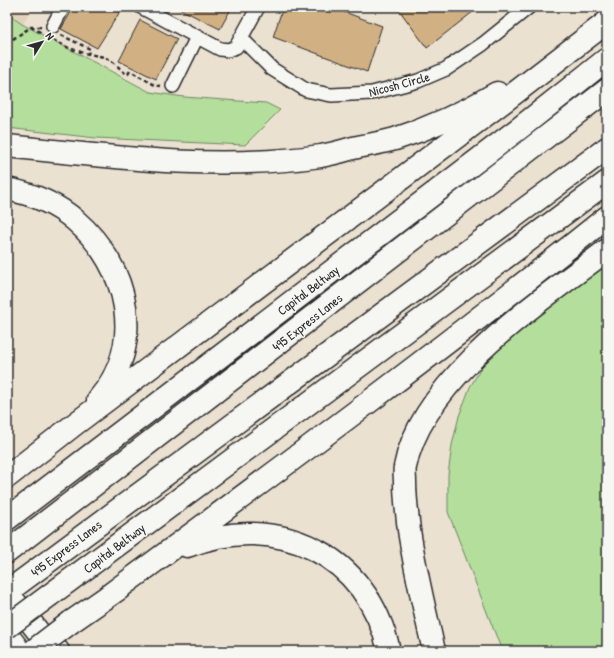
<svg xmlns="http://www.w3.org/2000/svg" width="614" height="658" font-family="'Patrick Hand',sans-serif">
  <rect width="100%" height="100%" fill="#ebe1d1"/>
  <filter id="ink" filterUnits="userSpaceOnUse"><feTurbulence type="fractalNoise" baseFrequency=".025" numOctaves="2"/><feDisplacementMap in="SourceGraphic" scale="8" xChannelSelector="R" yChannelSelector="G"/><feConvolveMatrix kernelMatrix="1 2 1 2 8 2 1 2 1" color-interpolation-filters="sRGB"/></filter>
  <g filter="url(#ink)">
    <path fill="#e3d2ba" d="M7,7H32L7,55Z"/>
    <path fill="#b3de9b" stroke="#6f8463" d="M7,14L22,24L150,92L184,97L266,103L280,110L245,145L96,138L7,128Z
      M607,251V651H502L448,512V475L452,445L459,416L470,387L488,356Z"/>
    <path fill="#d1b084" stroke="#2b2b2b" d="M74,7H115L121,10L97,48L61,29Z
      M176,7H232L220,29Z
      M283,7H331L382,26L367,72L273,37Z
      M397,7H479L427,48Z
      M140,20L177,39L156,79L119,61Z"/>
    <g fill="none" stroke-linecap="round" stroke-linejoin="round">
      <g stroke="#2b2b2b" stroke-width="16">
        <path id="street" d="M141,7L220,49L228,50L236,47L258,7
          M53,26L63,7
          M242,39L272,69L306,90L331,95L372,93L418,81L446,69L483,44L529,7
          M173,86L197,37"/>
      </g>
      <g stroke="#2b2b2b" stroke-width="23">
        <path id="primary" d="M7,633L21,651"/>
      </g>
      <g stroke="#2b2b2b" stroke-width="25">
        <path id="highway" d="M7,146C111,157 217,171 321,156C332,154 343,151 353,148C367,145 381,143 395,139C430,128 465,112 497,93
          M7,189C32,194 57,204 76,221C128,266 147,344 98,400
          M7,477L75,424L507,99L607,22
          M7,519L521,127L607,59
          M187,546C277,511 368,554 389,651
          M7,552L607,90
          M7,592L607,148
          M7,592L40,634L58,651
          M50,595L607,182
          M108,596C276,472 444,348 607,217
          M71,622L120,588
          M434,651C425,611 415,571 409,530C407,513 405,498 405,482C405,477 404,471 405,467C421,380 540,301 607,250"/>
      </g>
      <path stroke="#2b2b2b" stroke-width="2.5" stroke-dasharray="4 3" stroke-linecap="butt" d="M31,27L42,33
        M61,35L90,49L88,54
        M53,40L69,48L84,53L104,57L113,62L126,74H128L130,71L155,85L161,86
        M7,43L31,27H42"/>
      <use href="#street" stroke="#f6f6f2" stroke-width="13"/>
      <use href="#primary" stroke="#f6f6f2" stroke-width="20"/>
      <use href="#highway" stroke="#f6f6f2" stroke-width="22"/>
      <g stroke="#2b2b2b" stroke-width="25" stroke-linecap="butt">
        <path id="highway-bridge" d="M7,627L50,595
          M33,651L71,622"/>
      </g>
      <use href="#highway-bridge" stroke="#f6f6f2" stroke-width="22"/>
    </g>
  </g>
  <g text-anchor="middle" stroke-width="3" stroke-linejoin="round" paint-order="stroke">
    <g font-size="13" fill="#2b2b2b" stroke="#f6f6f2">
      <text transform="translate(399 84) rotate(-15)" y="5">Nicosh Circle</text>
      <text transform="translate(308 290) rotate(-37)" y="5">Capital Beltway</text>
      <text transform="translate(307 322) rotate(-38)" y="5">495 Express Lanes</text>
      <text transform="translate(66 548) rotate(-37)" y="5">495 Express Lanes</text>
      <text transform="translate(114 548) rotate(-37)" y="5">Capital Beltway</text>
    </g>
  </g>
  <rect width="614" height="658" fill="none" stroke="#f6f6f2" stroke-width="24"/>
  <rect x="12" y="12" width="590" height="634" fill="none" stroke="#2b2b2b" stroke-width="1.5" filter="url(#ink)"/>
  <g transform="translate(42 42) rotate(53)" stroke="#f6f6f2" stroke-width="3" paint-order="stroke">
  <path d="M0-3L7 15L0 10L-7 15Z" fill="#2b2b2b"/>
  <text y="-6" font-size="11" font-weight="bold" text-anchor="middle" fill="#2b2b2b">N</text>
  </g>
</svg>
